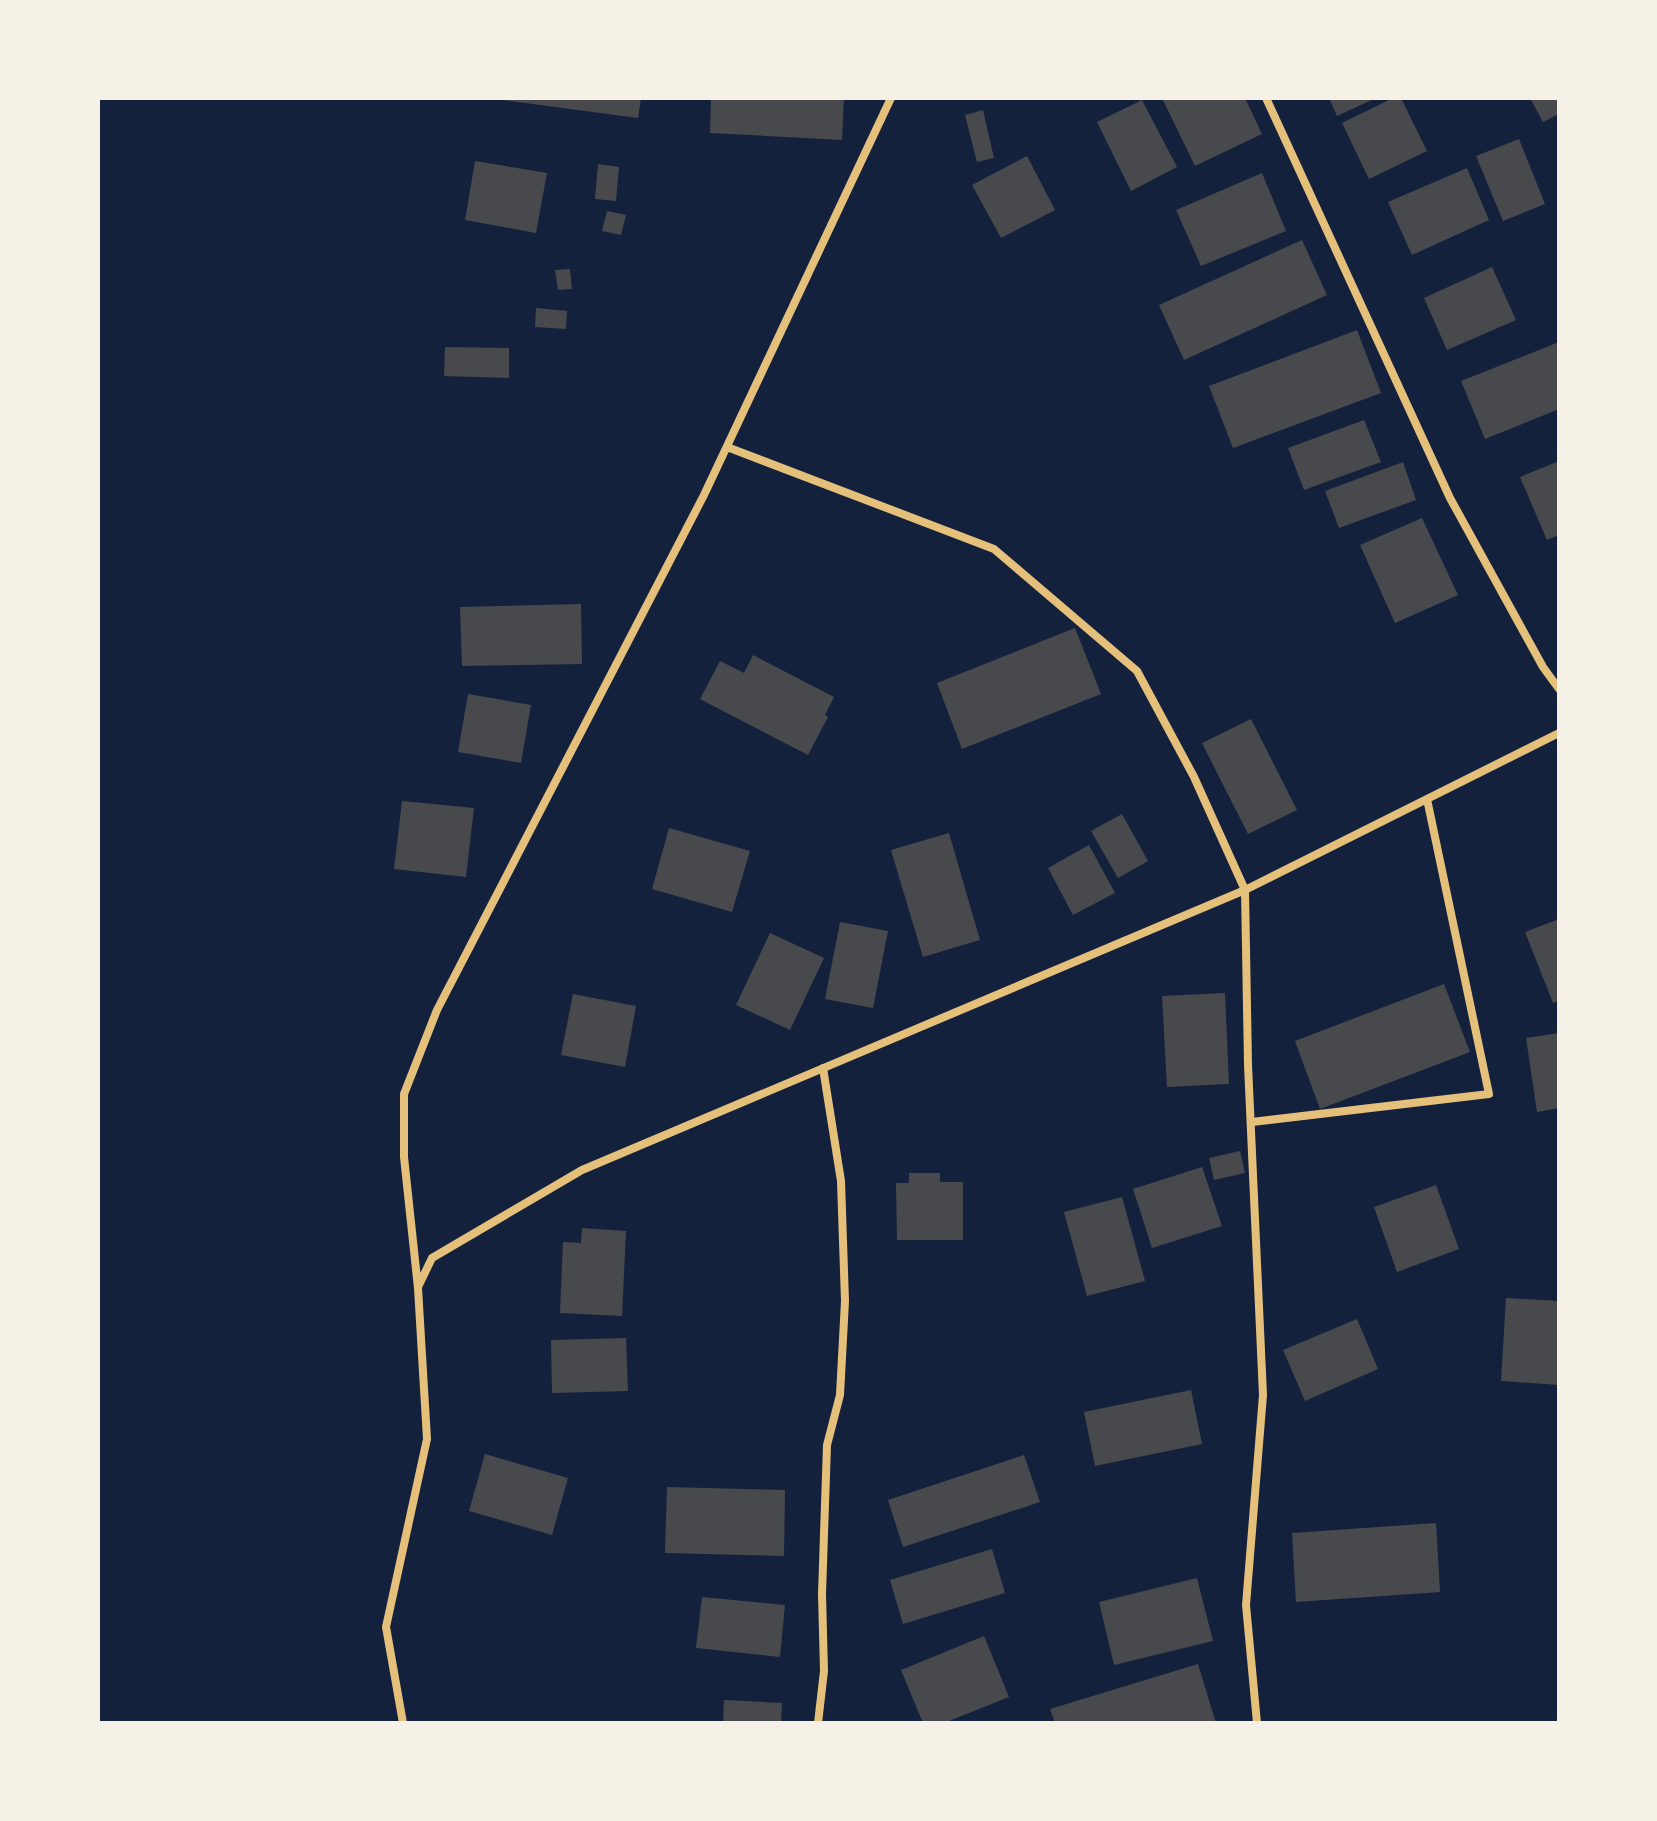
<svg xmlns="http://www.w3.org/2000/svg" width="1657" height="1821" font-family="'Roboto Condensed',sans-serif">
  <rect width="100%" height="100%" fill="#14213d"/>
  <path fill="#48494c" d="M488,98H641L638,118Z
    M711,98H844L842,140L710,133Z
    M1162,98H1245L1262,134L1195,166Z
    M1329,98H1376L1337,116Z
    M1393,98H1401L1427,151L1369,179L1342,123Z
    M1530,98H1559V114L1543,122Z
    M1142,100L1177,167L1131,191L1097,122Z
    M983,110L994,158L977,162L965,115Z
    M1519,139L1545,204L1503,221L1476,156Z
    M1027,156L1055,210L1001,238L972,185Z
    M475,161L547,173L536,233L465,220Z
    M598,164L619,167L616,201L595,199Z
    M1467,168L1489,220L1412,255L1388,202Z
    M1262,173L1286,231L1201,266L1176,210Z
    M607,211L626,215L621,235L602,231Z
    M1302,240L1327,295L1184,360L1159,305Z
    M1492,267L1516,320L1447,350L1424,298Z
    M570,269L572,289L558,290L555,270Z
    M536,308L567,311L566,329L535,327Z
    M1357,330L1381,393L1233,448L1209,386Z
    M1559,342V409L1485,439L1461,381Z
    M445,347L509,348V378L444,376Z
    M1364,420L1381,462L1304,490L1288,448Z
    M1559,461V535L1547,540L1520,477Z
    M1403,462L1416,500L1339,528L1325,491Z
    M1422,518L1458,595L1395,623L1360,545Z
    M581,604L582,664L462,666L460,607Z
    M1075,628L1101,694L962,749L937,683Z
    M753,655L834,697L825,715L828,717L808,755L700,699L720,661L744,673Z
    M468,694L531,705L521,763L458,752Z
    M1251,719L1297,810L1248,834L1202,743Z
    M402,801L474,808L466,877L394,869Z
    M1122,814L1148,861L1118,878L1091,831Z
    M669,828L750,851L732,912L652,889Z
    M949,833L980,940L923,957L891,850Z
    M1089,845L1115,893L1073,915L1048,868Z
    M1559,919V1001L1553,1003L1525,932Z
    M840,922L888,931L873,1008L825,999Z
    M770,933L824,958L790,1030L736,1005Z
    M1444,984L1470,1052L1320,1109L1295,1041Z
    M1225,993L1229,1084L1167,1087L1162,996Z
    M573,994L636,1006L625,1067L561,1055Z
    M1559,1033V1108L1537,1112L1526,1038Z
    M1240,1151L1245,1173L1214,1180L1209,1158Z
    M1202,1167L1222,1226L1152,1248L1133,1189Z
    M909,1173H940V1182H963V1240H897L896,1183H909Z
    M1436,1185L1459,1249L1397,1272L1374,1207Z
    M1122,1197L1145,1281L1087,1296L1064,1212Z
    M582,1228L626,1231L622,1316L560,1313L563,1242L581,1243Z
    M1506,1298L1559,1301V1385L1501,1381Z
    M1357,1319L1378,1369L1305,1401L1283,1350Z
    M626,1338L628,1391L552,1393L551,1340Z
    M1191,1390L1202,1444L1095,1466L1084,1412Z
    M485,1454L568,1478L552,1535L469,1511Z
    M1024,1455L1040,1502L903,1547L888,1500Z
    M667,1487L785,1490L784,1556L665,1553Z
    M1436,1523L1440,1592L1296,1602L1292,1533Z
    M992,1549L1005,1593L903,1624L890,1580Z
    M1197,1578L1213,1641L1114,1665L1099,1602Z
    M702,1597L785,1605L780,1657L696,1648Z
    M984,1636L1009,1697L944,1723H923L901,1670Z
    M1198,1664L1216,1723H1055L1050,1709Z
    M724,1700L782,1703L781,1723H723Z"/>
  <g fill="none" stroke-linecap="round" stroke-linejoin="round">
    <path stroke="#e5c07b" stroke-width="8" d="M1266,98L1450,498L1543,667L1559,689
      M1252,1122L1489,1094L1427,799
      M418,1287L432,1258L582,1170L1245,890L1194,777L1137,671L994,549L727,447
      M403,1723L386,1627L427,1439L418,1288L404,1157V1094L437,1010L704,495L891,98
      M818,1723L824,1671L822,1594L827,1445L840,1395L845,1301L841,1181L823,1068
      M1257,1723L1246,1605L1263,1395L1248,1065L1245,890L1559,733"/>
  </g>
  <rect width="1657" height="1821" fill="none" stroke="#f6f1e7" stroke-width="200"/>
</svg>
